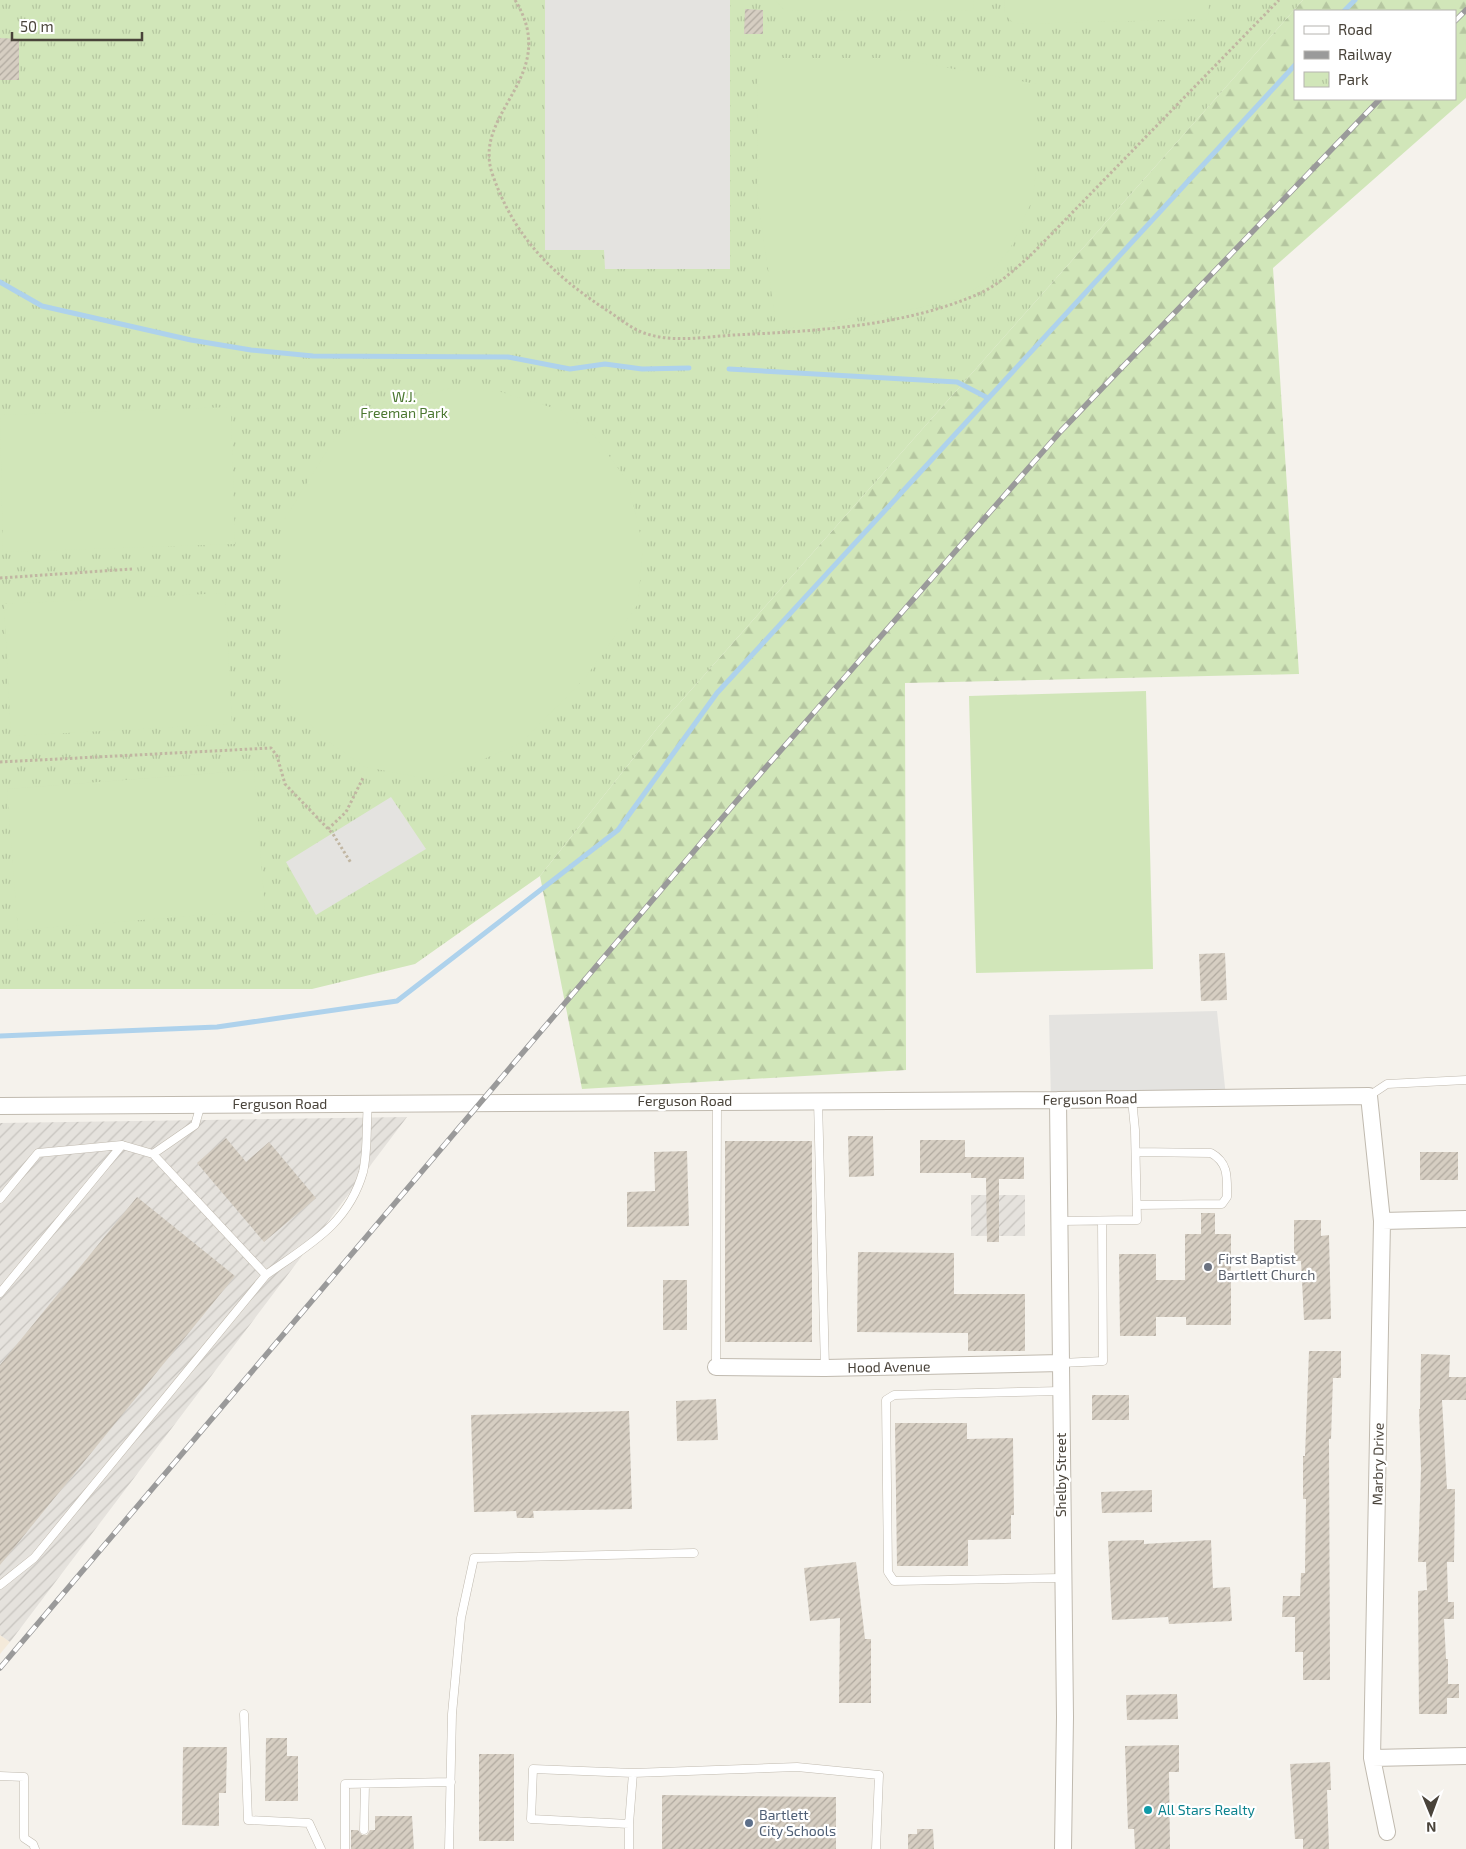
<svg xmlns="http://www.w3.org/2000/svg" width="1466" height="1849" font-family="'Exo 2',sans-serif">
  <defs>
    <pattern id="industrial-furrows" width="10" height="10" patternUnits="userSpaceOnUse" patternTransform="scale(1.25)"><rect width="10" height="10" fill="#e5e2dd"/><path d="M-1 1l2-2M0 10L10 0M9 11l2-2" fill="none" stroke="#c6c3be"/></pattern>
    <pattern id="forest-firs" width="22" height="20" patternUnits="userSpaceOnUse" patternTransform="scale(1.25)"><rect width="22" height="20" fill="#d1e6b9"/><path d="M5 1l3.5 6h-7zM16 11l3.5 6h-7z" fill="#b5c6a0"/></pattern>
    <pattern id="park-tufts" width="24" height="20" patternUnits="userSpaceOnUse" patternTransform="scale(1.25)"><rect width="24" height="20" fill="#d1e6b9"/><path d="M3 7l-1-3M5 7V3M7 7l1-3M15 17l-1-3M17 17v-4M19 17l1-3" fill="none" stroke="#b5c6a0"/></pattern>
    <pattern id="building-hatch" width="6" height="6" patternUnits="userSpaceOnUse" patternTransform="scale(1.25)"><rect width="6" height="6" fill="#d6cec2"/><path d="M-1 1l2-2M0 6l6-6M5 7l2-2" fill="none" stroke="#b0a99f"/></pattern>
  </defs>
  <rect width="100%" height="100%" fill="#f5f2ec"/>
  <path fill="#f4eada" d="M0,1635L10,1642L0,1654Z"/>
  <path fill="url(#industrial-furrows)" d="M407,1117L10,1642L0,1635V1123Z
    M971,1195H1025V1236H971Z"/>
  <path fill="url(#forest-firs)" fill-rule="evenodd" d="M1303,0H1466V98L1273,268L1299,674L905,683L906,1070L582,1089L540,876L659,726ZM1295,11H1455V99H1295Z"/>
  <path fill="url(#park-tufts)" d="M0,0H1303L659,726L540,876L415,964L312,989H0Z"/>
  <path fill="#d1e6b9" d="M775,0H974L973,10L785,11Z
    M1005,0H1209V3L1208,19L1014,24L1004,13Z
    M769,58H893L1037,84V165L1032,201L1010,249L982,284L957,299L918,308L777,330L758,201L757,70Z
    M456,387L501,392L560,410L594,435L628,482L643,546L638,604L585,678L521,743L435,780L365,767L326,740L284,700V520L335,438L393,402Z
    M231,407L235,544L3,552L0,415Z
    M225,593L232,724L11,736L4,604Z
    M1146,691L1153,969L976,973L969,696Z
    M254,770L265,910L18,930L7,789Z"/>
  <path fill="#e4e3e0" d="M545,0H730V269H605L604,250H545Z
    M391,797L426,849L316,915L286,862Z
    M1217,1011L1226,1097L1051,1100L1049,1015Z"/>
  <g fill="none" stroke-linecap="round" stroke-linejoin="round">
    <path stroke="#aed2ec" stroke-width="5" d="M1344,11L1355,0
      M0,282L42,306L191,340L251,350L313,356L508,357L570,369L605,364L642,369L689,368
      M729,369L957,382L988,398
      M0,1036L217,1027L397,1001L618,830L717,693L1295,65"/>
  </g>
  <path fill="url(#building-hatch)" d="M745,9L763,10V34H744Z
    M0,38L19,39V80H0Z
    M1225,953L1227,1000L1201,1001L1199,954Z
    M848,1136H873L874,1176L849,1177Z
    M226,1138L246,1162L269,1142L316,1198L264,1242L197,1163Z
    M920,1140H965V1157H1024V1179H999V1242H987L986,1178H971V1173H920Z
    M725,1141H812V1342H725Z
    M687,1151L689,1226L627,1227V1192L655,1191L654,1152Z
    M1420,1152H1458V1180H1420Z
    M137,1197L235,1276L0,1565V1365Z
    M1201,1213H1215V1234H1231V1325H1186V1317H1156V1336H1120L1119,1254H1156V1280H1185V1234H1201Z
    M1294,1220H1321V1236L1329,1235L1331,1319L1304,1320L1301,1261H1294Z
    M858,1252L954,1253V1294H1025V1351H968V1333L857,1332Z
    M663,1280H687V1330H663Z
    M1309,1351H1341V1378H1333L1331,1439H1329L1330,1680H1303V1652H1295V1617H1282L1283,1596H1300L1301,1573H1305L1306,1499H1303V1456H1305Z
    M1421,1354L1450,1355L1449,1377H1466V1400H1442L1447,1489H1455L1454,1562H1447L1448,1602H1454V1619H1444L1446,1659H1448V1684H1459V1698H1447V1714H1419L1418,1591L1427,1590L1426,1562H1418L1421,1469L1419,1409H1420Z
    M1092,1395H1129V1420H1092Z
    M716,1399L718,1440L677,1441L676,1401Z
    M629,1411L632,1509L533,1511L534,1518H517L516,1511L474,1512L471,1415Z
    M895,1423H967V1439L1013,1438L1014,1515H1011V1539L968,1540V1566H897Z
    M1152,1490V1512L1102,1513L1101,1492Z
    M1144,1540V1544L1211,1540L1213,1588L1230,1587L1232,1621L1169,1624L1168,1617L1112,1620L1108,1541Z
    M856,1562L865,1639H871V1703H839L840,1618L810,1621L804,1568Z
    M1177,1694L1178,1719L1127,1720L1126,1695Z
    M266,1738H287V1756H298V1801H265Z
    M1179,1745V1772H1169L1170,1849H1135L1134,1829H1128L1125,1746Z
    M183,1747H227L226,1793H219V1826L182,1825Z
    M479,1754H514V1841H479Z
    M1330,1762L1331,1790H1327L1329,1849H1303V1839H1295L1290,1764Z
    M662,1795L836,1797V1849H662Z
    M375,1816H412L414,1849H351V1830H358L362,1835H367L370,1830H375Z
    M917,1829H933L934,1849H908V1834H917Z"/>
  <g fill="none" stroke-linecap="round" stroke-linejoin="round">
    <g stroke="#c0baaf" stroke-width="9">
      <path id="service" d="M1369,1096L1387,1084L1466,1080
        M818,1101L825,1368
        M1136,1152L1211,1153C1229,1163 1227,1178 1227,1197L1222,1204L1137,1205
        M153,1154L195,1125L201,1104
        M0,1199L38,1153L122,1145
        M1060,1221L1137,1220L1135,1130L1132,1099
        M266,1275C308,1245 348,1225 363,1172C368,1151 366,1125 368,1103
        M0,1293L122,1145L153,1154L266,1275L34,1558L0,1585
        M1061,1363L1103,1361L1102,1221
        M716,1367L717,1102
        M1061,1391L894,1395L886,1400L888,1572L894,1581L1062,1578
        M244,1714L248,1820L309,1823L321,1849
        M633,1773L629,1824L531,1819L533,1769L633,1773L797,1767L879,1775L876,1849
        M0,1776L24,1777V1838L33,1844L35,1849
        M364,1830L365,1784
        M345,1849V1784L451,1782
        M449,1849L452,1714L461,1618L474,1558L694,1553
        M629,1849V1824"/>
    </g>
    <g stroke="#c0baaf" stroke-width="18">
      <path id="minor" d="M1058,1100L1065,1717L1063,1849
        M0,1106L1058,1100L1369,1096L1382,1221L1372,1758L1387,1832
        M1382,1221L1466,1219
        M716,1367L825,1368L1061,1363
        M1372,1758L1466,1756"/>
    </g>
    <path stroke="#c1b6a2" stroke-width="3" stroke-dasharray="2.5 2.5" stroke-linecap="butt" d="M515,0C562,76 472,111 492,173C514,237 551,273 605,309C618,317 630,328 644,333C672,343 704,337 734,335C814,331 901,327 976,295C998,286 1015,269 1032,254L1279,0
      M0,578L132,569
      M0,762L271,748L277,756L285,784L333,834L351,863
      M328,829L346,812L363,778"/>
    <use href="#service" stroke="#fff" stroke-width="8"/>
    <use href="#minor" stroke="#fff" stroke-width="16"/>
    <g stroke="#9a9a9a" stroke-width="5.5">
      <path id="rail" d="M1455,21L1466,10
        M0,1668L746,790L1061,431L1380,99"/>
    </g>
    <use href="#rail" stroke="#fff" stroke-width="4" stroke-dasharray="11" stroke-linecap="butt"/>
  </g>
  <circle fill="#6b7280" stroke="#fff" stroke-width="2" cx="1208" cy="1267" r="5"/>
  <circle fill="#0f9aa8" stroke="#fff" stroke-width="2" cx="1148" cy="1810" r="5"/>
  <circle fill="#5c6f8a" stroke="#fff" stroke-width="2" cx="749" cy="1823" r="5"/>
  <g text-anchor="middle" stroke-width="4.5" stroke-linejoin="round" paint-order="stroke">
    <g font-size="14" fill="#4b7831" stroke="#fff">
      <text x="404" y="402">W.J.<tspan x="404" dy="16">Freeman Park</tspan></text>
    </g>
    <g font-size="14" fill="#49433a" stroke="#fff">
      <text transform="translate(1090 1099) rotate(-1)" y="5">Ferguson Road</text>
      <text x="685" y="1106">Ferguson Road</text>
      <text x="280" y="1109">Ferguson Road</text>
      <text transform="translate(889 1367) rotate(-1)" y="5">Hood Avenue</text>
      <text transform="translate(1378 1464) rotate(-89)" y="5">Marbry Drive</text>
      <text transform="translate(1061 1475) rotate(-90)" y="5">Shelby Street</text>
    </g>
    <g font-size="14" fill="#5b616d" stroke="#fff" text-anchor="start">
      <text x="1218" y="1264">First Baptist<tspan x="1218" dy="16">Bartlett Church</tspan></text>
    </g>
    <g font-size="14" fill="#0d838f" stroke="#fff" text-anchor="start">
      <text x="1158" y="1815">All Stars Realty</text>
    </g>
    <g font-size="14" fill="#4e5e75" stroke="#fff" text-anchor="start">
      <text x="759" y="1820">Bartlett<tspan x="759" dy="16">City Schools</tspan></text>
    </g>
  </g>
  <rect x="1294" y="10" width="162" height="90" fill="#ffffff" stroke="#b6b4b0"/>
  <rect x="1304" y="26" width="25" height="8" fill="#ffffff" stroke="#b6b4b0"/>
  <text x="1338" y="35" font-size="15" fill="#49433a">Road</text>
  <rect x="1304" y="51" width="25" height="8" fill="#9a9a9a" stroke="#b6b4b0"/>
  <text x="1338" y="60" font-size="15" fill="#49433a">Railway</text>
  <rect x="1304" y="72" width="25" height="15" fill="url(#park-tufts)" stroke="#b6b4b0"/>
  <text x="1338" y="85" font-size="15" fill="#49433a">Park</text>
  <g transform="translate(1431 1814) rotate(179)" stroke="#ffffff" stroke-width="4" paint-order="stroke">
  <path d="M0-4L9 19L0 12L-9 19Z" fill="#49433a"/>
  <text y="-8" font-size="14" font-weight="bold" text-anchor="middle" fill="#49433a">N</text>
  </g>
  <path d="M12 32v8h130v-8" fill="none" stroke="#49433a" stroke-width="2.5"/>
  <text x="20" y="32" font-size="15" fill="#49433a" stroke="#ffffff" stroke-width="4" paint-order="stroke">50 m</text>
</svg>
